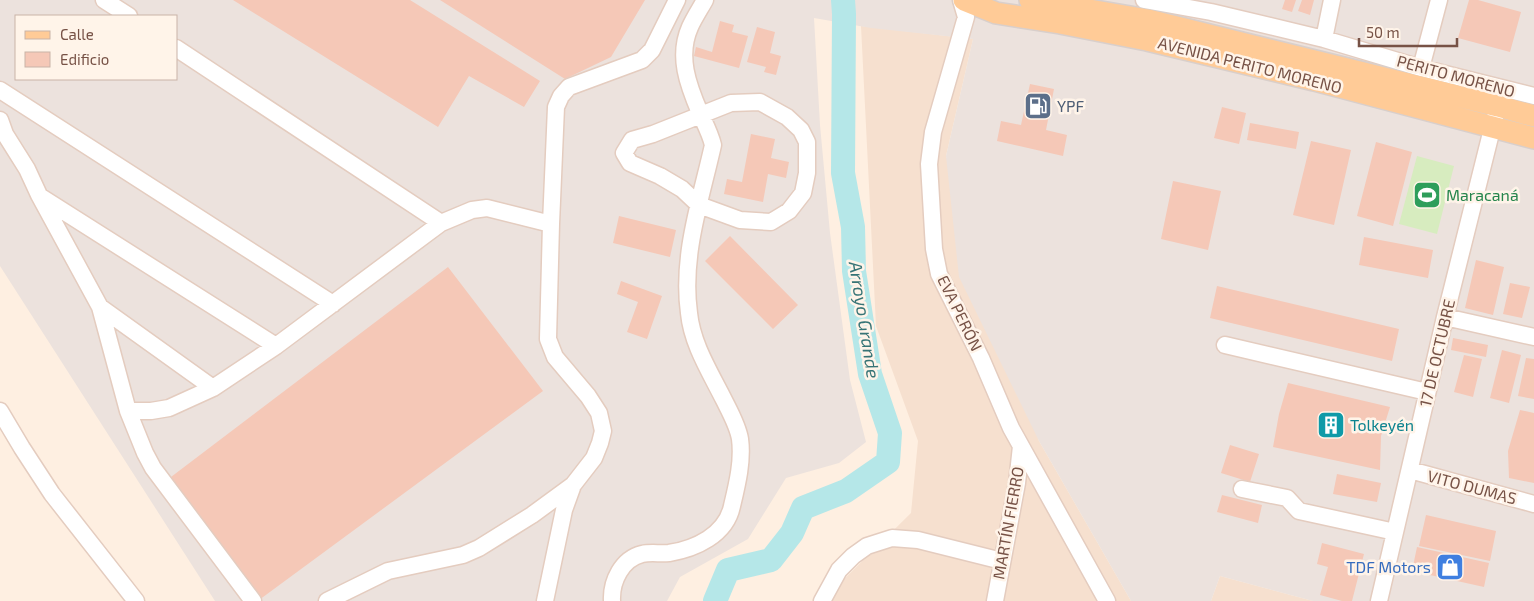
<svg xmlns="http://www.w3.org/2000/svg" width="1534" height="601" font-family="'Exo 2',sans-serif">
  <rect width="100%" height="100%" fill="#feefe1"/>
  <path fill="#f6e0cf" d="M861,26L973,39L946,156L1039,441L1131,601H822L911,513L918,441L876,326Z
    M1220,576L1313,601H1211Z"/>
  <path fill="#ece2dd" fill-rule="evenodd" d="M0,0H1534V601H1313L1220,576L1211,601H1131L1039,441L959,277L946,156L973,39L871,28L814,18L820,125L830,233L850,380L866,442L839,463L786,478L748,539L680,577L667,601H215L0,266ZM16,16H176V79H16Z"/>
  <path fill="#d7ecbf" d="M1417,156L1454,166L1437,234L1399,224Z"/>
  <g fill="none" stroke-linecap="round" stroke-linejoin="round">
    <path stroke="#b5e7e8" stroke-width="24" d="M715,601L728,570L771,560L792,533L803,508L846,491L888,462L890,433L870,374L854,271L853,227L843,173L844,14L843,0"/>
  </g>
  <path fill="#f5c8b7" d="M233,0H410L540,81L524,107L469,76L438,127Z
    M440,0H645L611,57L565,79Z
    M1285,0H1296L1292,12L1282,9Z
    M1302,0H1314L1310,15L1298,11Z
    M1469,0H1478L1521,12L1510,52L1458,38Z
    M720,21L734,25L732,32L748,36L739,68L694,56L696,47L712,52Z
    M757,27L775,32L770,53L781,56L776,75L764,72L766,67L747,62Z
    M1030,84L1054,89L1046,130L1067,135L1063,156L997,141L1001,121L1021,125Z
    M1222,107L1246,113L1239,144L1214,138Z
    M1250,123L1299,132L1296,149L1247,140Z
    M751,134L775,139L771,158L789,162L786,178L768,174L763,202L724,194L727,179L742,182Z
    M1311,141L1351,150L1334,225L1293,215Z
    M1376,142L1412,152L1393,226L1357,216Z
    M1173,181L1221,191L1208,250L1161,239Z
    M619,216L676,230L670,257L613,243Z
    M730,236L798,305L773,329L705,261Z
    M1364,237L1433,250L1428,278L1359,265Z
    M1476,260L1504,267L1493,315L1465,308Z
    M448,267L543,391L259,600L167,480Z
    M621,281L662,296L647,339L627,332L638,302L617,294Z
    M1510,283L1530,287L1522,318L1503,314Z
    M1217,286L1399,329L1392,361L1210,318Z
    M1453,338L1488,345L1486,357L1451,350Z
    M1502,350L1521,355L1509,403L1490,398Z
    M1464,355L1482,359L1473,397L1454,392Z
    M1526,358L1534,359V399L1518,396Z
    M1288,383L1390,407L1381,436L1380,470L1273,447L1279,414Z
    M1520,410L1534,413V483L1509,478L1508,451Z
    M1230,445L1259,454L1250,482L1221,473Z
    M1337,474L1381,483L1377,502L1333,494Z
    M1222,495L1262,505L1258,523L1217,512Z
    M1426,515L1496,531L1490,561L1419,546Z
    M1322,543L1364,554L1352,601H1342L1320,595L1328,567L1317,564Z
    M1417,547L1489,563L1484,587L1412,571Z"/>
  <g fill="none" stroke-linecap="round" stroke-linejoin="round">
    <g stroke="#e4ccbf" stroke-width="19">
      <path id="minor" d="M104,0L129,16
        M961,0L966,17L933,132L929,164L934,249L939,274L981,358L1011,428L1107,601
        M1144,0L1211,12L1324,39L1421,68L1534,96
        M1324,39L1332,0
        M176,48L441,223
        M1421,68L1439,0
        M0,90L333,304
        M760,102L787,117L801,130L807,142V173L803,193L789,211L771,222L740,220L699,205L682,189L660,176L630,163L624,153L632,140L653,134L731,103Z
        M0,120L5,134L27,169L39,195L100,307L128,411L145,453L153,468L253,601
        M41,197L276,346
        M100,307L213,388
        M1445,317L1534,337
        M1225,345L1427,392
        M0,411L22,448L52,494L136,601
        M128,411H151L169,408L213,388L276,346L441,223L472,210L487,208L551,224
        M1410,470L1534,504
        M1242,489L1287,498L1299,511L1395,532
        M327,601L388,571L463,555L479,548L532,515L573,485L594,458L600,443L603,431L599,413L588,396L555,357L548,339L551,224L556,107L561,96L569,87L642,60L652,50L677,0
        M545,601L564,510L573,485
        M612,601C611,581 622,559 642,554C651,552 660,554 669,553C695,549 726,535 732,506C737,485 743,461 740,439C738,426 730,412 724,400C710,372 692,344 689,313C681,256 701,199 713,145C710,133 705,124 700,113C688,85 677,56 690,27C694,18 700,9 705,0
        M822,601L839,570L853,556L867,546L892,538L918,540L1002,561
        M995,601L1017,483L1021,446
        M1379,601L1445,317L1495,117"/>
    </g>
    <g stroke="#d9cfcb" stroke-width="24">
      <path id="major" d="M964,0L996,13L1060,23L1147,40L1314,80L1534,138
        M1030,0L1148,20L1498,106L1534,116"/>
    </g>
    <use href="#minor" stroke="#fff" stroke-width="16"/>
    <use href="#major" stroke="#ffcb97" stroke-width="21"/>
  </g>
  <defs>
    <g id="fuel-square" transform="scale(1.4375)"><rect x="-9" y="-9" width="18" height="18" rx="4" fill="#5c6f8a" stroke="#fff4e9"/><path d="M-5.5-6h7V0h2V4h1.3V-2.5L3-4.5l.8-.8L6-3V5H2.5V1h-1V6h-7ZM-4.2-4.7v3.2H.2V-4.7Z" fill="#fff"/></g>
    <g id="stadium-square" transform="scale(1.4375)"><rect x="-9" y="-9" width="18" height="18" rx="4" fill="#2e9e5b" stroke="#fff4e9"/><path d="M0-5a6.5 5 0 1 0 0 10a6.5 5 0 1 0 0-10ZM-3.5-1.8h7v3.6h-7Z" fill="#fff"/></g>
    <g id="building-square" transform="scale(1.4375)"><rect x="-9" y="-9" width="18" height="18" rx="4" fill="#0f9aa8" stroke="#fff4e9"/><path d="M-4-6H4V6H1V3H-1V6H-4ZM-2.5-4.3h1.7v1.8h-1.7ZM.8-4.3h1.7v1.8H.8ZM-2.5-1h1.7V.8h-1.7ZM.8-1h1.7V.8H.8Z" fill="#fff"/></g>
    <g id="shop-square" transform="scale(1.4375)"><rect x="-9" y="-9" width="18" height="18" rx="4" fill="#3f7fe0" stroke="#fff4e9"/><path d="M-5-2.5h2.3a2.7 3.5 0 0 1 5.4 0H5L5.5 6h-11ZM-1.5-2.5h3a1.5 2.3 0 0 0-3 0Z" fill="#fff"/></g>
  </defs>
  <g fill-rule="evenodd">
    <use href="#fuel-square" x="1038" y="106"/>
    <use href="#stadium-square" x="1427" y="195"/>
    <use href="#building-square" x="1331" y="425"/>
    <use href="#shop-square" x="1450" y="567"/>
  </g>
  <g text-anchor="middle" stroke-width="5" stroke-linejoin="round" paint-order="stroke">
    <g font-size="16" fill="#775246" stroke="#fff4e9">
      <text transform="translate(1250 65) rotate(14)" y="6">AVENIDA PERITO MORENO</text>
      <text transform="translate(1456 76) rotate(15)" y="6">PERITO MORENO</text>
      <text transform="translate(960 313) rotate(64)" y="6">EVA PERÓN</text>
      <text transform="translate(1437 353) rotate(-77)" y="6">17 DE OCTUBRE</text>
      <text transform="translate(1472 487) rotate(15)" y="6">VITO DUMAS</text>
      <text transform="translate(1008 523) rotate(-80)" y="6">MARTÍN FIERRO</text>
    </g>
    <g font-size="16" fill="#4e5e75" stroke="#fff4e9" text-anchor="start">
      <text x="1057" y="112">YPF</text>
    </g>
    <g font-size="16" fill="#27864d" stroke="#fff4e9" text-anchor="start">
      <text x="1446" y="201">Maracaná</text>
    </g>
    <g font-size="16" fill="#0d838f" stroke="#fff4e9" text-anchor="start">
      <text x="1350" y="431">Tolkeyén</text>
    </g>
    <g font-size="16" fill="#366cbe" stroke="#fff4e9" text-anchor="end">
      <text x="1431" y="573">TDF Motors</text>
    </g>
    <g font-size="18" font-style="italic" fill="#377476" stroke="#fff4e9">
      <text transform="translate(864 320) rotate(81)" y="6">Arroyo Grande</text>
    </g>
  </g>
  <rect x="15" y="15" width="162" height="65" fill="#fff4e9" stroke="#c9b3a8"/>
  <rect x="25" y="31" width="25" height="8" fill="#ffcb97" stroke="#c9b3a8"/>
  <text x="60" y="40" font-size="15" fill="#775246">Calle</text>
  <rect x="25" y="52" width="25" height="15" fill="#f5c8b7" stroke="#c9b3a8"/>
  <text x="60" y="65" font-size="15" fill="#775246">Edificio</text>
  <path d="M1359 38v8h98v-8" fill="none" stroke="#775246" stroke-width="2.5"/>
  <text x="1366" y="38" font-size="15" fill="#775246" stroke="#fff4e9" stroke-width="4" paint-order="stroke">50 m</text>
</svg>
